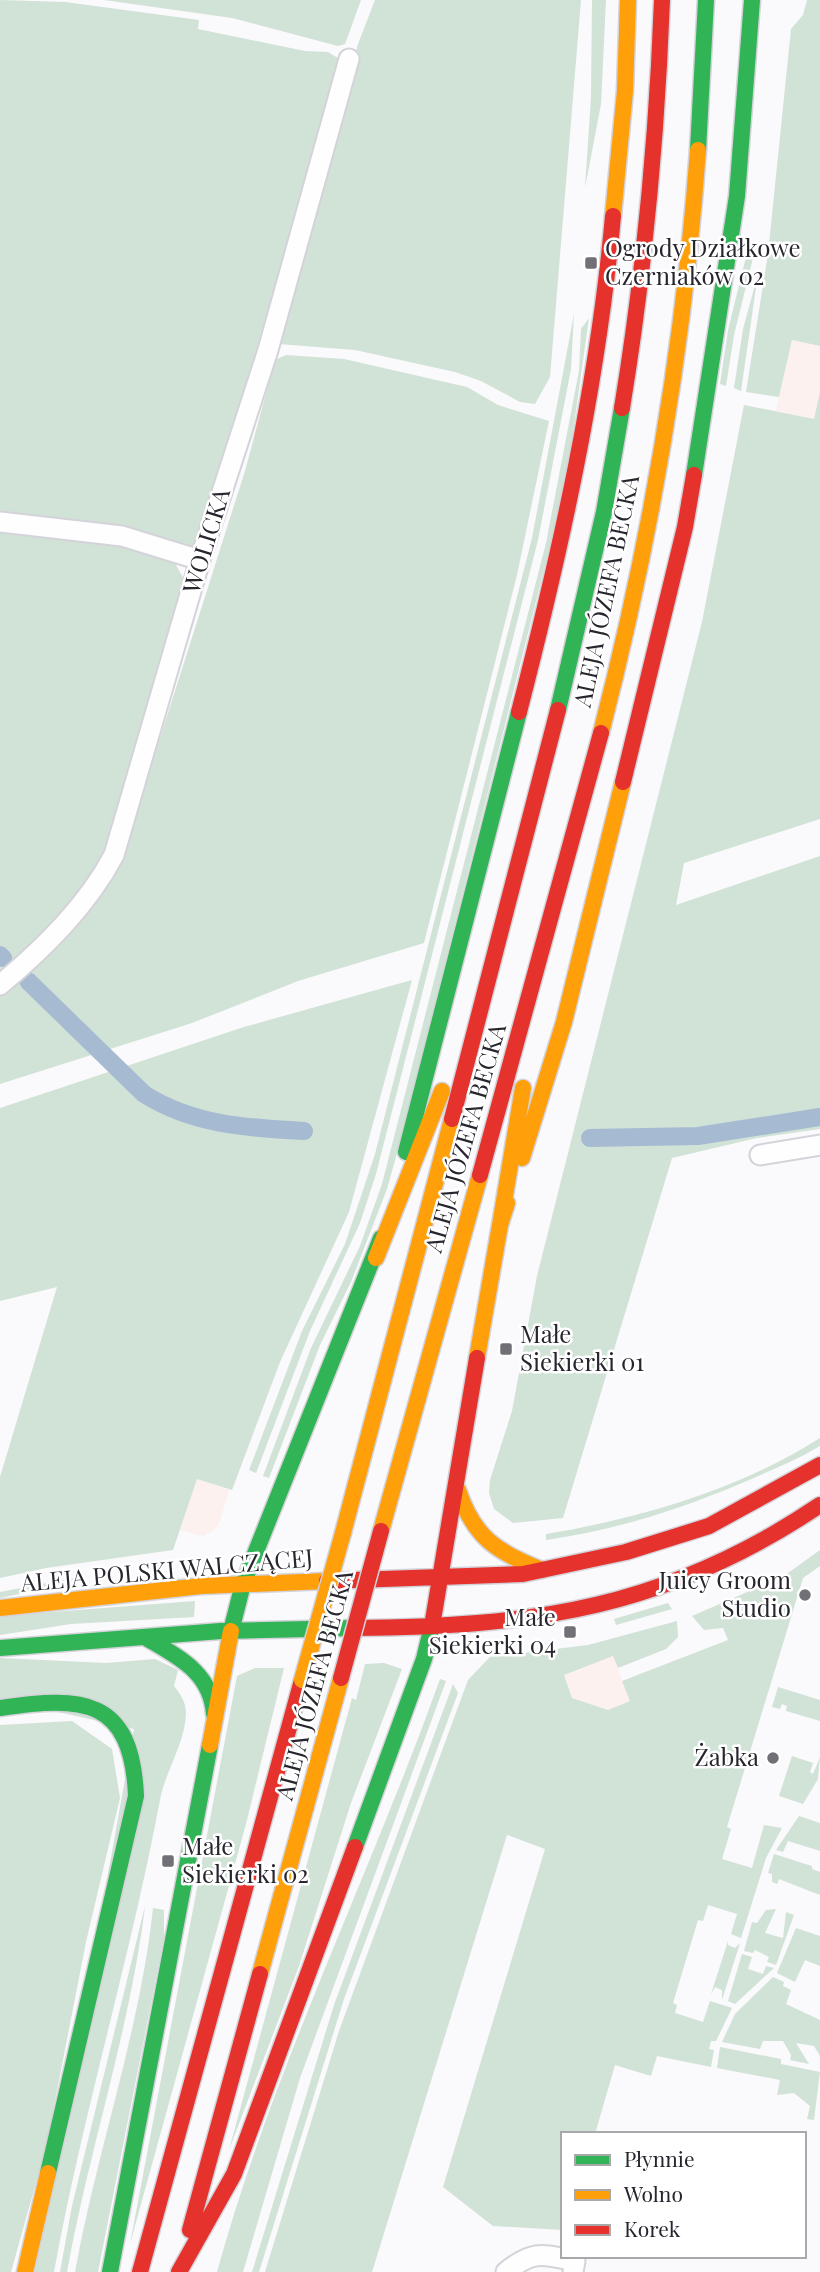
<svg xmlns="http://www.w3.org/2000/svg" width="820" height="2272" font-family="'Playfair Display',serif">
  <rect width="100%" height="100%" fill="#faf9fc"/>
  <path fill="#fdf1ef" d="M792,340L820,346V392L814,419L776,411Z
    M197,1478L229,1490L220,1521L214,1530L204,1536L179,1530Z
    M613,1656L630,1701L608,1710L572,1698L564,1675Z"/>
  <path fill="#d1e2d7" d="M0,0L65,2L199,20L198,29L305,51L328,52L341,60L197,553L0,514Z
    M104,0H361L345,44L338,46L232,18Z
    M375,0H581L550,377L535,404L520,402L481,381L455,372L355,350L279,344L358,44Z
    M592,0H606L601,104L585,188L591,97Z
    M807,0H820V346L792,340L779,397L746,392L768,254L791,29L803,15Z
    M747,253L754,254L734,335L726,386L720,384L728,330Z
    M758,274L741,391L734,388L743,329Z
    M574,314L571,369L538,540L376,1174L360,1223L310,1331L256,1473L249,1470L302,1331L345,1244L375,1154L532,538Z
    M589,318L566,482L399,1146L387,1189L351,1282L320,1345L269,1478L263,1476L311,1348L360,1246L382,1184L546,543L579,371L581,329Z
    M286,355L344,359L467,387L498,405L549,421L517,575L424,943L298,981L192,1023L0,1084V994L125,848L245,471L275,360Z
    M820,392V819L684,863L676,905L820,856V1129L757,1138L672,1158L563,1518L513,1523L494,1509L489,1493L490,1480L512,1411L537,1276L702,622L744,405L814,419Z
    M0,527C59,535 117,541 173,560L185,581L99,874L0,979Z
    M412,980L349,1212L280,1362L232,1490L197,1479L173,1550L46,1568L0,1578V1477L57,1287L0,1301V1108L244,1027Z
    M820,1438V1446C795,1461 769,1471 742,1483C678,1510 616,1530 546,1540V1534C638,1519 741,1489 820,1438Z
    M820,1550V1566L803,1578L727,1827L731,1829L722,1859L752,1868L764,1825L782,1828L766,1858L741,1938L731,1934L737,1914L708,1905L703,1921L698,1920L673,2003L677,2005L675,2013L703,2022L710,2001L732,2008L716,2041H711L709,2049L714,2050L711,2067L657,2056L651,2076L615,2065L595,2134H563V2230L493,2226L443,2187L545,1849L507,1835L372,2272H265L339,2031L468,1680L490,1657L588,1645L677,1621L678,1637L666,1649L618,1668L613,1656L564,1675L572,1698L608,1710L630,1701L622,1681L728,1640L723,1628L704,1630L692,1616L784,1576Z
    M79,1577L81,1581L0,1598V1592Z
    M195,1601L194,1617L71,1624L0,1635V1616Z
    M668,1603L672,1609L616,1625L614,1619Z
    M0,1658L106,1663L155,1659L178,1670L174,1686C181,1695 186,1702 186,1714C185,1743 165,1772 160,1800C130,1959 83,2113 54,2272H32L54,2175L134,1729L0,1699Z
    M384,1663L402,1669L351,1803L299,1966L229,2150L352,1698L356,1700L365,1664Z
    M255,1668H284L246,1824L130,2244L237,1676Z
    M440,1679L446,1681L300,2078L243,2272H217C273,2068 369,1878 440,1679Z
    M453,1684L458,1693L344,1999L259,2272H252L334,2005Z
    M778,1687L820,1700V1721L786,1711L787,1706L782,1704L780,1709L772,1707Z
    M72,1721L112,1749L120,1798L86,1942L46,2147L11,2272H0V1725Z
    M792,1756L813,1763L810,1772L813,1774L820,1757L818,1779L803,1804L779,1796Z
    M799,1816L820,1823V1851L788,1841L783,1852L776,1850Z
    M774,1854L812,1866V1869L820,1872V1895L779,1879L777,1884L772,1882V1874L768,1873Z
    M145,1906C130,2030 89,2149 67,2272H60L72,2206Z
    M153,1908L164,1910V1938L98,2272H75C97,2150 140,2031 153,1908Z
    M776,1909L765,1933L783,1938L786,1912L794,1915L776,1965L767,1962L769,1957L755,1950L753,1953L744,1951L752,1922L757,1923L766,1910Z
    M796,1928L820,1936V1966L805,1960L795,1982L777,1973Z
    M728,1941V1945L735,1948L740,1943L722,2000V1990L715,1987L711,1994Z
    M742,1954L752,1957L748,1969L763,1974L766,1966L774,1968L735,2004L728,2001Z
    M773,1977L784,1982L783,1986L791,1990L786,2004L820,2020V2056L814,2046L796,2043L809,2064L790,2060L791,2055L783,2041H763L760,2049L722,2042L735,2014Z
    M720,2047L781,2059V2064L820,2072L814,2120L807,2119L810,2106L794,2093L777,2095L780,2080L717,2068Z"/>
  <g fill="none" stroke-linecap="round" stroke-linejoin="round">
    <path stroke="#a6bbd2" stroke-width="18" d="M0,955L3,958
      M28,981L144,1094C193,1125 247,1128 304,1131
      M590,1138L698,1136L820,1117"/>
    <g stroke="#d4d3da" stroke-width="23">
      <path id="street" d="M0,522L122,536L200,560
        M0,985C44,948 87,906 114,855L200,560L268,350L349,59
        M760,1155L820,1145
        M506,2272C533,2250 542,2254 575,2261L573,2272"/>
    </g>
    <g stroke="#d4d3da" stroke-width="19">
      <path id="fast" d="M698,150L706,0
        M694,475L737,196L752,0
        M558,710L604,512L622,408
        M406,1152L519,712
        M231,1631L243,1584L381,1238
        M148,1639C180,1658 211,1673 214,1714
        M0,1648L221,1631L353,1628
        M0,1708C82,1696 132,1697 136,1796L48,2173
        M355,1847L424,1659L432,1626
        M110,2272L210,1745"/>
    </g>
    <g stroke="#d4d3da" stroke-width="19">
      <path id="slow" d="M613,216L625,91L628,0
        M601,733C650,543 684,346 698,150
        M522,1158L564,1022L623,782
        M500,1225L523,1088
        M376,1258L442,1091
        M477,1358L500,1225L507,1203
        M458,1490C474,1538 497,1552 542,1570
        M381,1531L480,1175
        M343,1533L452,1119
        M0,1608L201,1586L327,1581
        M210,1745L231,1631
        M260,1974L341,1678
        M25,2272L48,2173"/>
    </g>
    <g stroke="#d4d3da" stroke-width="19">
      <path id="jam" d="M622,408C644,274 657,136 662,0
        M519,712C561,549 598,383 613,216
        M623,782L685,527L694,475
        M452,1119L558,710
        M480,1175L601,733
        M327,1581L523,1574L626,1552L709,1526L820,1465
        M432,1626L477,1358
        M353,1628C533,1627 667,1608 820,1505
        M190,2230L260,1974
        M140,2272L302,1680
        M179,2272L234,2174L355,1847"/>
    </g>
    <use href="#street" stroke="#fefeff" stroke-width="19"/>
    <use href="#fast" stroke="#30b455" stroke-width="16"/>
    <use href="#slow" stroke="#ff9f0a" stroke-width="16"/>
    <use href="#jam" stroke="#e5322d" stroke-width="16"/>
    <g stroke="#d4d3da" stroke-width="19" stroke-linecap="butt">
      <path id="slow-bridge" d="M302,1680L343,1533"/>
    </g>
    <g stroke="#d4d3da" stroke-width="19" stroke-linecap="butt">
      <path id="jam-bridge" d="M341,1678L381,1531"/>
    </g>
    <use href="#slow-bridge" stroke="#ff9f0a" stroke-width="16"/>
    <use href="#jam-bridge" stroke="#e5322d" stroke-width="16"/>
  </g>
  <g fill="#717076" stroke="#fff" stroke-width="2.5">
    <rect x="584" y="256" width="14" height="14" rx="3.5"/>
    <rect x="499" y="1342" width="14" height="14" rx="3.5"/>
    <circle cx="805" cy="1595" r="7"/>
    <rect x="563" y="1625" width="14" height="14" rx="3.5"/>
    <circle cx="773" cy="1758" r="7"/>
    <rect x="161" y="1854" width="14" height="14" rx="3.5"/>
  </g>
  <g text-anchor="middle" stroke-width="5" stroke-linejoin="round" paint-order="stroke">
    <g font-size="24" fill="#27262e" stroke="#fff" text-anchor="start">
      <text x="605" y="257">Ogrody Działkowe<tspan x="605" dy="28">Czerniaków 02</tspan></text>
      <text x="520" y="1343">Małe<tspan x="520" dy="28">Siekierki 01</tspan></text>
      <text x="791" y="1589" text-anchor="end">Juicy Groom<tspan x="791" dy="28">Studio</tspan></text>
      <text x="556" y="1626" text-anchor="end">Małe<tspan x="556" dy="28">Siekierki 04</tspan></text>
      <text x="759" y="1766" text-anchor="end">Żabka</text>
      <text x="182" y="1855">Małe<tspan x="182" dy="28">Siekierki 02</tspan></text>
    </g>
    <g font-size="24" fill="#27262e" stroke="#fff">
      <text transform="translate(207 541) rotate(-73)" y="8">WOLICKA</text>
      <text transform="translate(607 591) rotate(-78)" y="8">ALEJA JÓZEFA BECKA</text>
      <text transform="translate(466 1138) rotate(-74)" y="8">ALEJA JÓZEFA BECKA</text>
      <text transform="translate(167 1571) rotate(-5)" y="8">ALEJA POLSKI WALCZĄCEJ</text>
      <text transform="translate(315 1685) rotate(-75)" y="8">ALEJA JÓZEFA BECKA</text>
    </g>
  </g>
  <rect x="561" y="2132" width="245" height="126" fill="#ffffff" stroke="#a9a8ab" stroke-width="2"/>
  <rect x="575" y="2155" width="35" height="10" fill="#30b455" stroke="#a9a8ab" stroke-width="2"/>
  <text x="624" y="2167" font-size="21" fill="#27262e">Płynnie</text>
  <rect x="575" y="2190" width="35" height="10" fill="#ff9f0a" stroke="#a9a8ab" stroke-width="2"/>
  <text x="624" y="2202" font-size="21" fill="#27262e">Wolno</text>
  <rect x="575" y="2225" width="35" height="10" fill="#e5322d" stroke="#a9a8ab" stroke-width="2"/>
  <text x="624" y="2237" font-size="21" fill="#27262e">Korek</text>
</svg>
